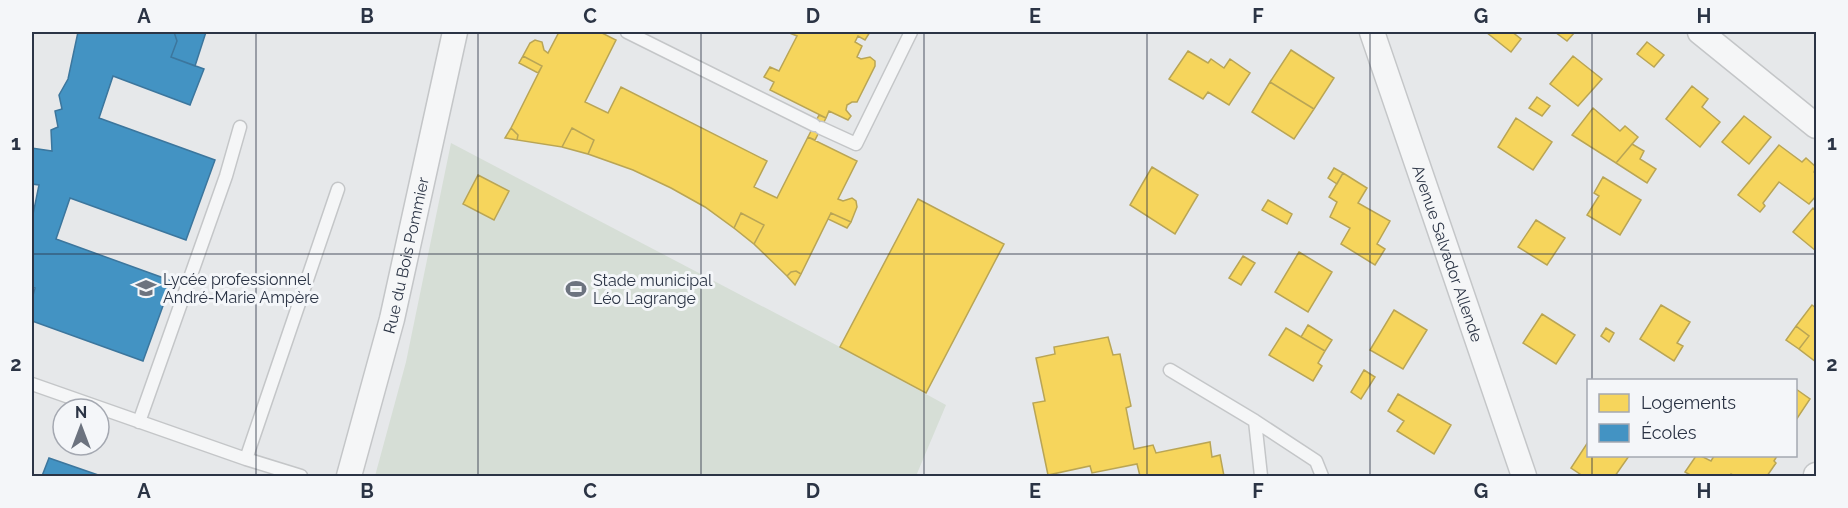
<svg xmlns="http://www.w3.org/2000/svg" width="1848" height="508" font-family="Raleway,sans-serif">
  <rect width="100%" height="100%" fill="#e6e8ea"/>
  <path fill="#d6ded6" d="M451,143L840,347L946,405L916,476H375L406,362Z"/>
  <path fill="#f6d55c" stroke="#b9a555" stroke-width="1.5" d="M559,32H600L616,40L585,102L608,113L621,87L767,161L754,187L777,198L808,137L857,161L838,199L843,201L852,198L856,201L857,207L851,222L831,213L801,274L796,271L791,272L787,276L754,244L764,225L741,213L734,228L705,207L671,188L633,170L588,154L594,140L572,128L562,147L517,140L518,135L511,128L542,66L523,56L530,43L535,40L542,42L544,50L548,53Z
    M787,32H870L865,40L858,36L855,42L862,46L857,57L861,59L870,57L875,61V66L857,102H852L847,105L846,110L851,116L848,120L829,111L826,118L770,90L774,82L764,77L770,67L779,71L797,36Z
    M1486,32H1512L1521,39L1511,52Z
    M1555,32H1575L1567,41Z
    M1647,42L1664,55L1654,67L1637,54Z
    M1291,50L1334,78L1314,109L1270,82Z
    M1188,51L1208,63L1211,59L1224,68L1230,59L1250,73L1229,105L1208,92L1203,99L1169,79Z
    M523,56L542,66L538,73L519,63Z
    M1573,56L1602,79L1578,106L1550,84Z
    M1270,82L1314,109L1294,139L1252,112Z
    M1692,86L1708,99L1702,107L1720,122L1700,147L1666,119Z
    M1537,97L1550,106L1542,116L1529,108Z
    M1593,108L1620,131L1625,126L1638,137L1616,163L1572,135Z
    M819,115L826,118L815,140L808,137Z
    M1744,116L1771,137L1749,164L1722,142Z
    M1516,118L1552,142L1533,170L1498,147Z
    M511,128L518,135L517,140L505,138Z
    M572,128L594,140L588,154L562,147Z
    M1632,144L1644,151L1640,159L1656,169L1647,183L1616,163Z
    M1779,145L1802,162L1806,158L1816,167L1814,172L1816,174V196L1809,204L1779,182L1763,203L1765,206L1760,212L1738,195Z
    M1152,167L1198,195L1175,234L1130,205Z
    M1334,168L1343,173L1337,184L1328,178Z
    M1343,173L1367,188L1358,203L1390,221L1377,244L1385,249L1375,265L1341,244L1350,228L1330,217L1337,202L1329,197Z
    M478,175L509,191L494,220L463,204Z
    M1603,177L1641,200L1620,235L1587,215L1599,196L1594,193Z
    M918,199L1004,244L926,393L840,347Z
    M1268,200L1292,214L1287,224L1262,210Z
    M1813,208L1816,211V251L1793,232Z
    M741,213L764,225L754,244L734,228Z
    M831,213L851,222L847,228L828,219Z
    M1536,220L1565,238L1547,265L1518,247Z
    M1299,252L1332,272L1308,312L1275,292Z
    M1243,256L1255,263L1241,285L1229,278Z
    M796,271L801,274L795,285L787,276L791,272Z
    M1661,305L1690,322L1677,343L1683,346L1674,361L1640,339Z
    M1812,305L1816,308V362L1799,349L1809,336L1796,326Z
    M1394,310L1427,330L1403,369L1370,350Z
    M1542,314L1575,335L1556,364L1523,343Z
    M1308,325L1332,340L1325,351L1301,337Z
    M1796,326L1809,336L1799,349L1786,340Z
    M1286,328L1325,351L1318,363L1322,366L1313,381L1269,355Z
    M1606,328L1614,333L1609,342L1601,336Z
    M1108,337L1113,355L1120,354L1131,406L1126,408L1134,449L1153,445L1156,453L1210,442L1212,457L1220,455L1224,476H1140L1137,464L1092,473L1090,466L1048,475L1033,403L1045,401L1036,358L1055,354L1054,347Z
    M1364,370L1375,377L1361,399L1351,392Z
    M1796,389L1810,399L1796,420Z
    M1398,394L1451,425L1434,454L1397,431L1404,421L1388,411Z
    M1588,442V456H1629L1615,476H1583L1571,468Z
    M1696,456H1701L1711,461L1714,456H1777L1774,461L1776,463L1767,476H1735L1731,474L1730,476H1692L1685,472Z"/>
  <path fill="#4393c3" stroke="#3c769d" stroke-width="1.5" d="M78,32H174L177,41L171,57L204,69L190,105L113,76L99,118L215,160L186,240L70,198L56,239L172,281L143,361L32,321V299L35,288L32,287V219L39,185L32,184V148L52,151L51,130L58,127L55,111L62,109L59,95L68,79Z
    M174,32H206L195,66L171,57L177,41Z
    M49,458L101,476H42Z"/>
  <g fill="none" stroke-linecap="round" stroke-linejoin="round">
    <g stroke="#c4c6c8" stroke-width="15">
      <path id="service" d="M627,32L814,125
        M821,128L856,144L911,32
        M1170,370L1255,421L1316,461L1322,476
        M32,384L246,459
        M1255,421L1261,476
        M139,422L226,176L240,127
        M301,476L246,459L338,189"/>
    </g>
    <g stroke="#c4c6c8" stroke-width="27">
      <g id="minor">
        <path id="s1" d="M1372,32L1524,476"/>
        <path d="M1700,32L1816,126"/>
        <path id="s2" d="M349,476L392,319L455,32"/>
        <path d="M1816,476V475"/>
      </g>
    </g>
    <use href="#service" stroke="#f5f6f7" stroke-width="12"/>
    <use href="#minor" stroke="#f5f6f7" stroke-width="24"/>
  </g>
  <path fill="none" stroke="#2b3445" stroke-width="1.5" stroke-opacity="0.55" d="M256,32V476M478,32V476M701,32V476M924,32V476M1147,32V476M1370,32V476M1592,32V380M32,254H1816M1592,456V476"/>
  <defs>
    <g id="school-bare" transform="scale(1.62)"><path d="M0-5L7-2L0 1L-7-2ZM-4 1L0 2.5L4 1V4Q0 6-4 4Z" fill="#6c737f" stroke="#f4f6f9" stroke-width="2.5" paint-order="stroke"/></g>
    <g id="stadium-bare" transform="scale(1.62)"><path d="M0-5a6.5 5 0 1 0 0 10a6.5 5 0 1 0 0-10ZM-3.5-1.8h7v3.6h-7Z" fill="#6c737f" stroke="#f4f6f9" stroke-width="2.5" paint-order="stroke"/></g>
  </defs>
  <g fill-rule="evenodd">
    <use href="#school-bare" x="146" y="288"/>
    <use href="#stadium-bare" x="576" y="289"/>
  </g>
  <g text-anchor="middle" stroke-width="6" stroke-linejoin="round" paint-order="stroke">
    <g font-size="16" fill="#2b3445" stroke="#f4f6f9">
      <text dy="6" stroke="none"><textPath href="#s1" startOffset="234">Avenue Salvador Allende</textPath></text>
      <text dy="6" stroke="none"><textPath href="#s2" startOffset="228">Rue du Bois Pommier</textPath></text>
    </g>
    <g font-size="16" fill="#2b3445" stroke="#f4f6f9" text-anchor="start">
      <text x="163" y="285">Lycée professionnel<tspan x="163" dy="18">André-Marie Ampère</tspan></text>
      <text x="593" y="286">Stade municipal<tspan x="593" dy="18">Léo Lagrange</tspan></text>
    </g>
  </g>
  <rect width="1848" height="508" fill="none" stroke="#f4f6f9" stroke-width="66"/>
  <rect x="1587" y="379" width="210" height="78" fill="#f4f6f9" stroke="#a4a8b1" stroke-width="1.5"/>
  <rect x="1599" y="394" width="30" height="18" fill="#f6d55c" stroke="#a4a8b1" stroke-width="1.5"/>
  <text x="1641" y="409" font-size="18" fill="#2b3445">Logements</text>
  <rect x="1599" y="424" width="30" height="18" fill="#4393c3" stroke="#a4a8b1" stroke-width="1.5"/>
  <text x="1641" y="439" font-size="18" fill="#2b3445">Écoles</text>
  <g transform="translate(81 427)"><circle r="28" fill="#f4f6f9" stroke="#a4a8b1" stroke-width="1.5"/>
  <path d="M0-4.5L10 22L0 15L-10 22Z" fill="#6c737f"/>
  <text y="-9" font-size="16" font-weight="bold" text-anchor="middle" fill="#2b3445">N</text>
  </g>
  <rect x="33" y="33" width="1782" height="442" fill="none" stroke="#2b3445" stroke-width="2"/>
  <g font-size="20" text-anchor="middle" font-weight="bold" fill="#2b3445">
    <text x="144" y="23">A</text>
    <text x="367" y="23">B</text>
    <text x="590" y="23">C</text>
    <text x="813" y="23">D</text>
    <text x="1035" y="23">E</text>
    <text x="1258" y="23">F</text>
    <text x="1481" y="23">G</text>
    <text x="1704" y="23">H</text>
    <text x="16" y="150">1</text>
    <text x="1832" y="150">1</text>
    <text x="16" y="371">2</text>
    <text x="1832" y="371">2</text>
    <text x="144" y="498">A</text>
    <text x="367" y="498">B</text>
    <text x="590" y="498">C</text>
    <text x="813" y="498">D</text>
    <text x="1035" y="498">E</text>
    <text x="1258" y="498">F</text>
    <text x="1481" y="498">G</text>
    <text x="1704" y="498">H</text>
  </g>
</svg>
